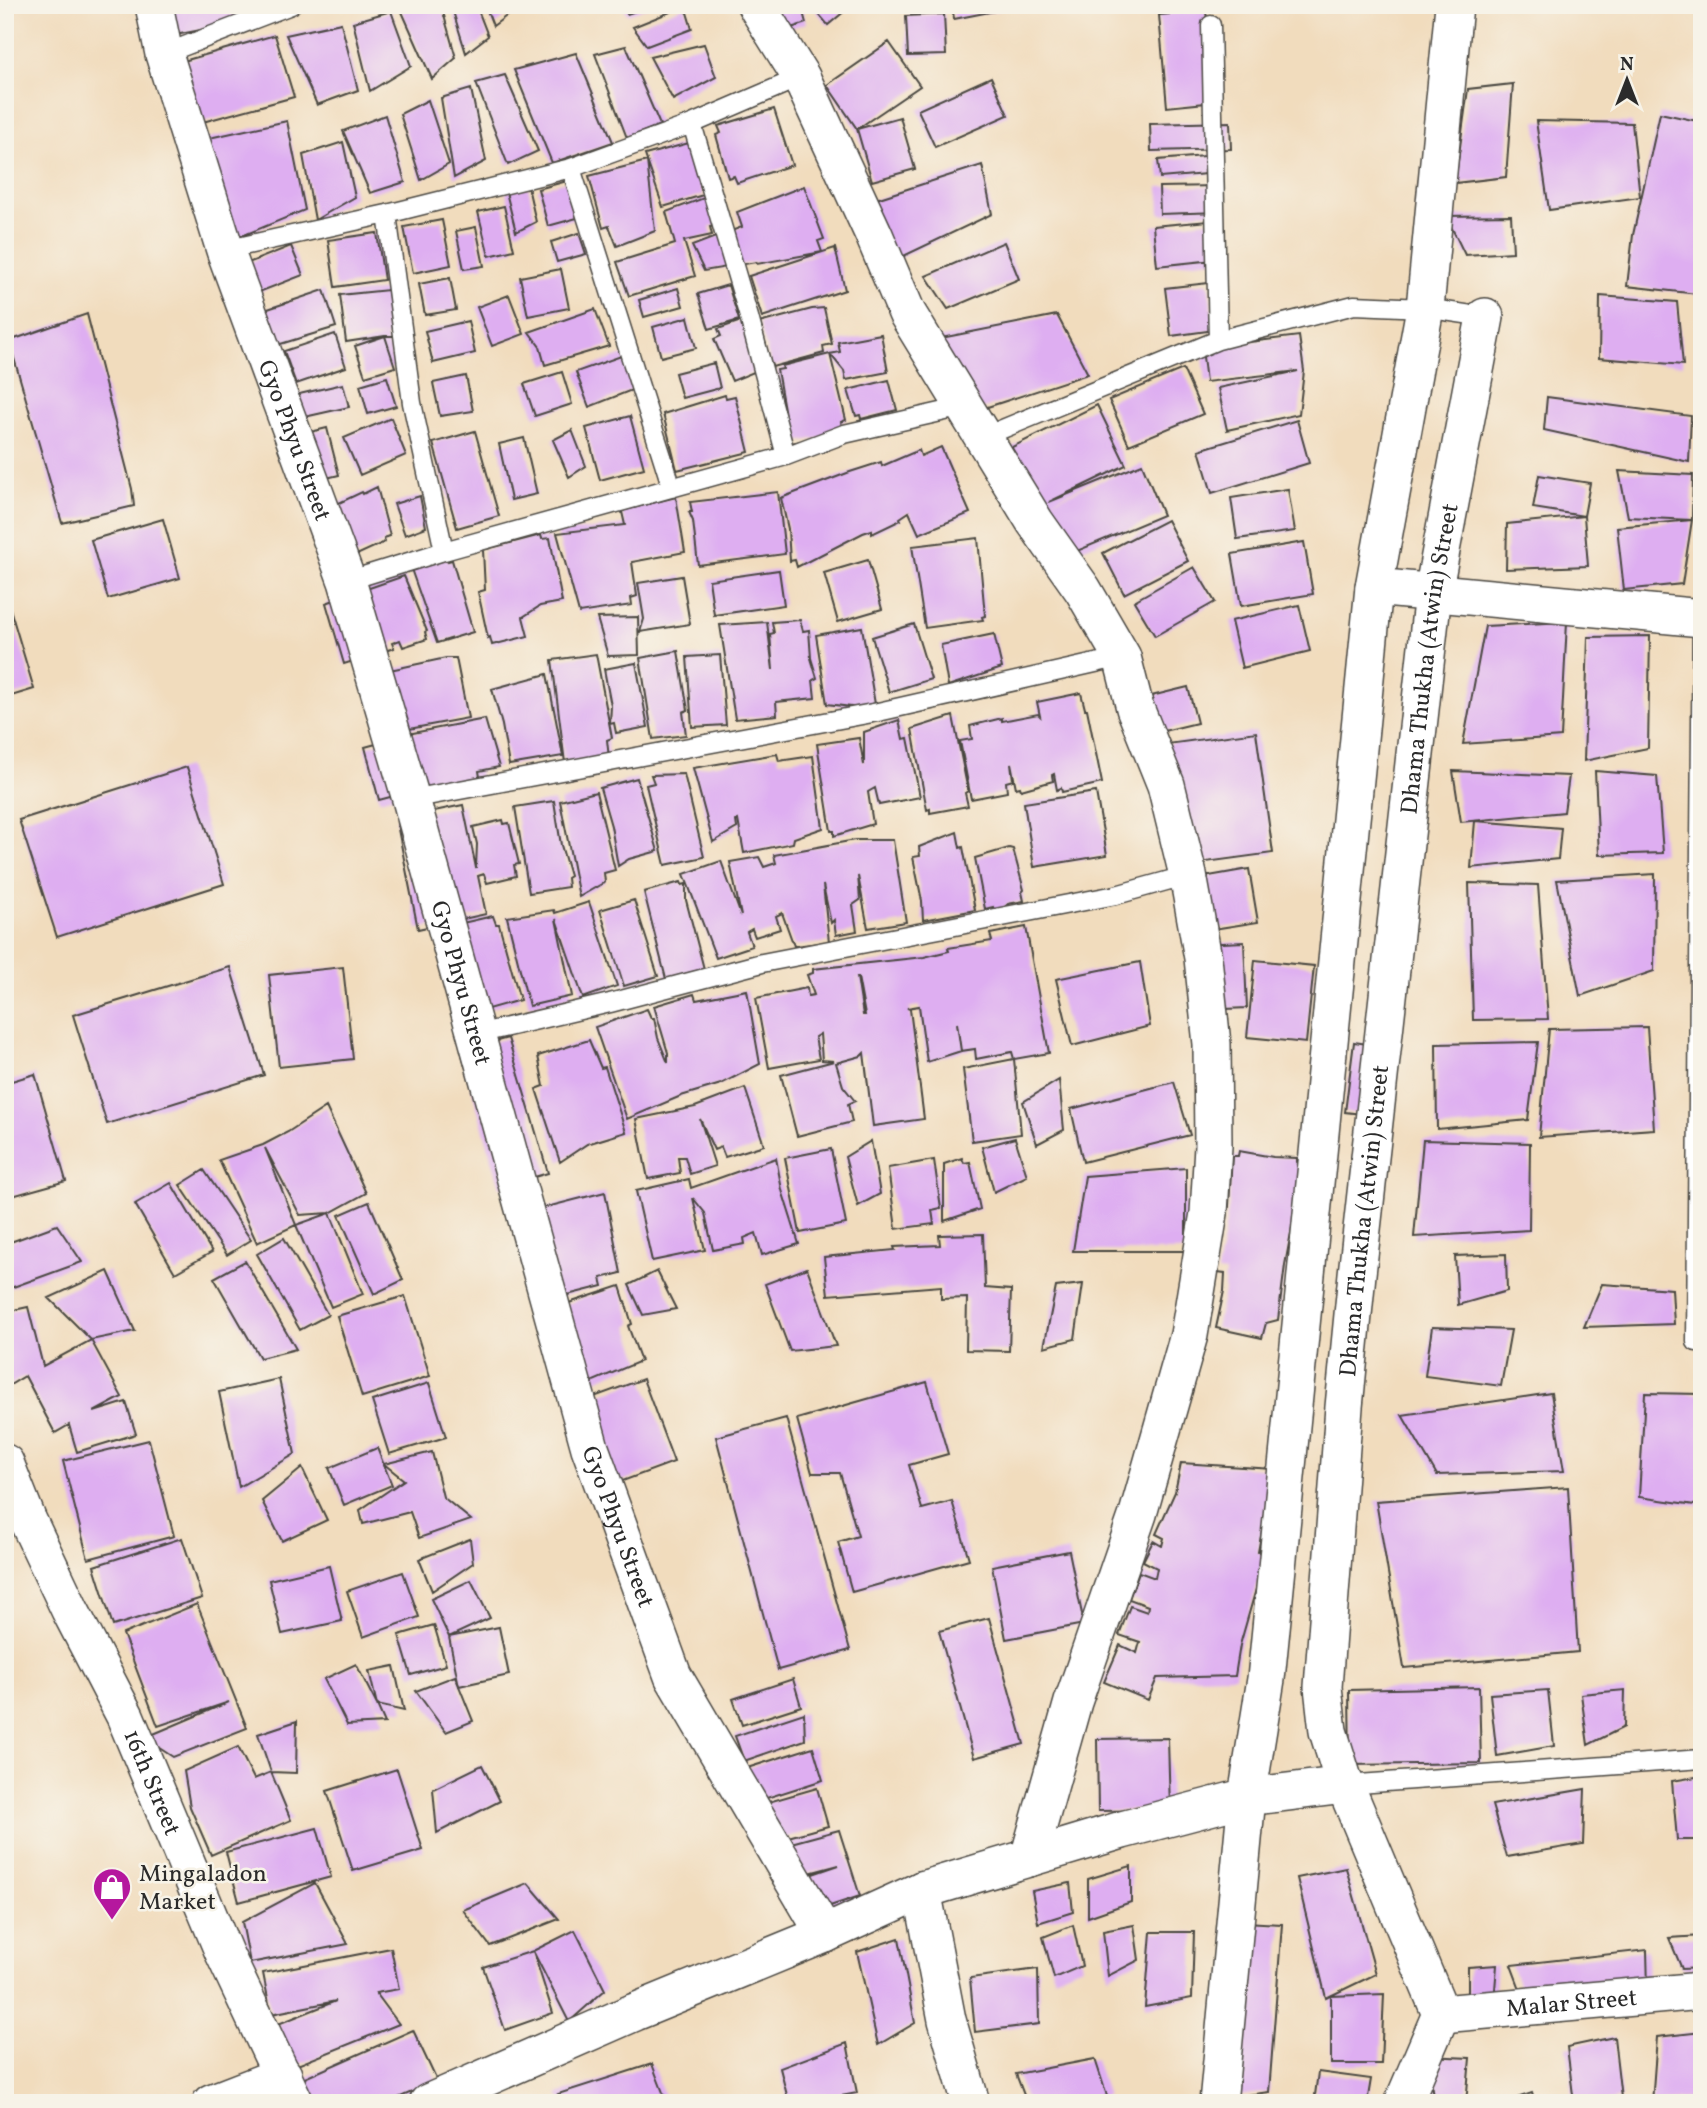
<svg xmlns="http://www.w3.org/2000/svg" width="1707" height="2108" font-family="Vollkorn,serif">
  <rect width="100%" height="100%" fill="#f7f3e8"/>
  <filter id="ink" filterUnits="userSpaceOnUse"><feTurbulence type="fractalNoise" baseFrequency=".0143" numOctaves="2"/><feDisplacementMap in="SourceGraphic" scale="14" xChannelSelector="R" yChannelSelector="G"/><feConvolveMatrix kernelMatrix="1 2 1 2 8 2 1 2 1" color-interpolation-filters="sRGB"/></filter>
  <filter id="wash" filterUnits="userSpaceOnUse"><feTurbulence type="fractalNoise" baseFrequency=".00686" numOctaves="4" result="noise"/><feDisplacementMap in="SourceGraphic" scale="28" xChannelSelector="R" yChannelSelector="G"/><feGaussianBlur stdDeviation="1.57" result="paint"/><feColorMatrix in="noise" values="0 0 0 0 0 0 0 0 0 0 0 0 0 0 0 0 0 1.4 0 .05"/><feComposite in="paint" operator="in"/></filter>
  <g filter="url(#wash)">
    <rect width="100%" height="100%" fill="#f1dcbd"/>
    <g id="blocks">
      <path fill="#deaef1" fill-rule="evenodd" d="M170,5H277L279,15L175,35Z
        M399,5H441L456,58L432,79Z
        M451,5H476L488,36L466,53Z
        M485,5H521L493,26Z
        M623,5H651V6L627,14Z
        M764,5H801L806,23L773,34Z
        M811,5H852L828,25Z
        M952,5H999L1000,10L954,19Z
        M685,6L692,29L647,46L633,27Z
        M391,11L411,66L370,91L353,22Z
        M1206,11L1215,102L1167,107L1159,15Z
        M944,14L946,55L908,56L906,16Z
        M341,23L358,90L317,105L286,35Z
        M275,35L294,97L199,123L180,62Z
        M889,42L920,86L857,129L900,117L915,169L872,181L857,129L827,85Z
        M704,44L716,77L673,100L650,57Z
        M626,46L660,125L627,138L595,54Z
        M576,53L613,142L552,163L514,70Z
        M505,75L538,151L508,165L476,83Z
        M991,77L1008,115L935,147L918,110Z
        M1513,84L1506,177L1455,183L1468,89Z
        M471,89L486,161L454,178L441,98Z
        M428,100L449,164L421,180L400,114Z
        M774,109L792,165L737,183L734,176L728,178L716,135L721,133L718,126Z
        M1660,113L1702,122V246L1697,294L1627,286L1633,235Z
        M385,115L405,182L370,193L343,131Z
        M287,121L305,210L232,240L200,140Z
        M1536,121L1632,123L1640,197L1549,210Z
        M1230,122L1231,149L1151,151L1150,124Z
        M343,142L355,197L315,220L303,155Z
        M689,143L703,195L663,207L645,155Z
        M1216,155L1218,173L1160,178L1158,160Z
        M647,161L655,231L617,246L609,226L603,228L589,176Z
        M982,165L992,214L889,263L870,201Z
        M567,181L577,218L548,226L538,189Z
        M804,186L824,239L818,241L822,252L757,264L756,262L704,271L692,246L742,227L737,212Z
        M1218,186L1220,212L1160,214L1159,187Z
        M528,187L536,222L516,232L506,192Z
        M712,195L720,224L710,227L712,235L684,241L695,276L629,296L617,262L675,244L666,212Z
        M504,206L514,250L489,256L478,212Z
        M1511,215L1513,252L1465,255L1446,216Z
        M442,220L451,265L413,273L404,227Z
        M1220,220L1223,259L1157,266L1153,226Z
        M476,227L484,266L464,269L456,231Z
        M377,233L384,280L335,287L328,240Z
        M579,233L586,254L557,262L551,242Z
        M1004,242L1019,279L948,309L926,276Z
        M291,246L303,275L254,294L243,265Z
        M835,248L845,290L762,317L749,276Z
        M561,269L569,308L528,316L520,277Z
        M450,278L456,310L425,315L419,284Z
        M1208,283L1215,330L1171,336L1165,288Z
        M728,285L739,320L709,329L698,294Z
        M678,288L683,306L644,317L639,300Z
        M324,290L336,327L274,346L262,311Z
        M388,290L394,336H385L395,367L365,376L355,346L385,336L346,342L340,295Z
        M509,295L524,334L492,346L477,307Z
        M1600,296L1677,302L1683,365L1599,358Z
        M824,308L832,344L823,346L824,353L772,367L759,323L812,309Z
        M595,309L609,346L545,365L540,347L529,332Z
        M87,314L132,489L134,506L62,523L9,341Z
        M1057,315L1088,374L960,416L926,341Z
        M688,317L696,348L661,357L653,327Z
        M747,319L759,370L732,381L714,339L721,336L718,329Z
        M468,321L475,353L433,363L425,331Z
        M335,334L346,367L296,384L284,351Z
        M881,334L888,372L846,380L844,371L830,354L840,352L838,342Z
        M1299,336L1304,371L1299,414L1227,430L1218,388L1298,371L1206,382L1202,348Z
        M830,354L846,420L841,422L843,434L790,443L777,370L783,369L782,366Z
        M624,355L637,388L589,407L576,372Z
        M714,363L720,388L682,398L675,373Z
        M1183,369L1203,414L1129,445L1109,400Z
        M562,372L572,404L535,416L524,384Z
        M466,376L473,411L440,416L433,383Z
        M387,377L396,406L368,414L360,385Z
        M889,380L897,410L861,419L860,415L856,416L848,390Z
        M343,384L349,407L300,418L295,395Z
        M725,395L726,398L735,396L749,452L677,470L663,414Z
        M1547,397L1691,416L1689,462L1544,430Z
        M1097,405L1126,465L1049,502L1142,464L1163,515L1058,559L1008,449Z
        M630,416L644,468L600,480L586,428Z
        M391,418L406,455L360,475L344,438Z
        M1297,420L1309,463L1212,493L1199,450Z
        M327,428L339,475L297,485L286,438Z
        M572,430L586,466L569,477L553,440Z
        M475,431L499,516L457,528L433,443Z
        M524,438L537,494L511,500L499,444Z
        M941,447L970,513L919,534L909,512L900,518L901,520L872,534V530L863,533L797,567L795,560L790,561L788,529L781,498L850,472L881,462L882,466L919,450L921,456Z
        M1619,471L1693,475L1692,520L1628,517Z
        M1539,475L1590,483L1584,516L1533,508Z
        M377,487L390,536L384,538L385,542L346,560L322,511L362,492L363,494Z
        M1288,489L1295,531L1237,539L1231,498Z
        M778,492L785,554L698,565L693,521L689,512H692L690,502Z
        M420,496L426,527L405,535L394,504Z
        M676,497L685,552L632,562L637,596L631,598L632,605L579,613L557,533L625,525L622,512L625,510Z
        M1584,516L1588,566L1506,569L1507,524Z
        M163,519L180,578L108,599L91,540Z
        M1167,520L1188,561L1124,594L1103,553Z
        M1692,520L1682,584L1624,590L1617,527Z
        M541,535L542,539L550,538L562,602L540,606L523,617L528,636L492,645L490,637L488,638L478,592L485,590L483,550Z
        M978,538L985,616L982,617L983,620L925,628L912,546Z
        M1304,542L1313,594L1241,606L1232,554Z
        M447,557L448,561L452,560L473,632L437,643L411,569Z
        M868,560L882,609L838,622L824,573Z
        M1194,567L1215,602L1155,636L1134,601Z
        M779,570L784,605L714,615L709,580Z
        M404,576L427,631L425,632L427,639L403,647L400,640L392,643L394,648L344,664L326,603Z
        M682,576L690,624L640,632L644,619L638,583Z
        M5,592L34,689L5,698Z
        M1299,605L1310,651L1242,668L1231,621Z
        M638,617L639,655L608,656L597,618Z
        M800,620L803,631L809,630L811,658L817,678L813,680L815,698L776,702L777,715L735,719L720,625L767,622L773,670L770,634L774,633L772,622Z
        M1567,622L1561,737L1463,744L1485,626Z
        M914,624L931,679L889,692L872,637Z
        M862,627L876,710L827,704L816,635Z
        M994,634L1002,668L948,686L941,645Z
        M1650,636L1648,748L1584,761L1588,637Z
        M678,651L688,710L683,712L686,735L653,739L640,658Z
        M596,654L612,738L607,740L609,758L565,763L552,660Z
        M720,655L726,725L692,727L687,657Z
        M446,658H456L468,718L382,734L371,674Z
        M636,663L648,727L616,733L614,723L610,724L611,706L604,669Z
        M547,674L563,756L509,765L502,725L492,689Z
        M1188,687L1197,723L1151,734L1143,698Z
        M1081,693L1085,709H1087L1102,783L1062,792L1061,788L1057,790L1054,774L1052,775L1053,781L1021,790L1020,787L1016,788L1011,763L1013,780L1006,782L1007,792L971,799L960,741L972,739L970,726L1002,718V721L1038,714L1040,716L1037,702Z
        M953,716L968,791L965,793L968,806L930,813V809L927,810L912,729Z
        M485,719L499,767L479,771L480,777L420,789L379,800L365,747L387,741V738Z
        M899,720L903,739L908,738L920,797L879,805L875,788L868,792L873,824L834,836V831H831L817,744L859,738L864,765V732Z
        M1256,732L1273,853L1177,866L1160,745Z
        M777,754L779,761L813,756L823,828L794,838L793,843L744,853L738,820L736,821L737,828L713,842L693,768Z
        M187,767L224,884L57,937L19,820Z
        M1453,771L1569,776L1564,812L1461,822Z
        M1595,771L1657,776L1663,853L1599,855Z
        M684,774L704,857L665,865L646,785L654,783L651,775Z
        M637,778L658,851L629,859L618,866L611,826L600,788Z
        M596,792L615,870L604,873L605,882L579,897L560,801Z
        M1096,792L1107,855L1034,867L1024,803Z
        M554,801L561,845L570,876L567,878L568,887L529,893L515,807Z
        M463,805L476,868L477,844L473,827L503,820L504,824L509,823L519,864L514,865L516,876L487,883L484,874L478,876L486,914L418,929L396,819Z
        M1475,821L1561,828L1558,859L1471,868Z
        M957,832L960,848L963,847L975,910L923,920L922,901L913,857L920,856L919,847Z
        M855,840H893L906,922L868,928L858,876L860,900L853,905L857,931L836,935L834,920L831,923L823,885L829,942L794,946L782,913L776,916L780,929L755,937L752,929L747,932L752,946L716,958L684,874L721,861L741,916L730,862L759,857L764,867L776,863L774,855Z
        M1009,848L1013,849L1024,890L1022,892L1024,901L1008,904L995,916L993,907L985,909L975,858Z
        M1249,869L1258,922L1194,932L1186,880Z
        M1655,874L1654,971L1580,996L1557,880Z
        M681,882L682,885L686,884V900L704,969L666,979L644,892Z
        M1469,883L1538,885L1548,1019L1473,1020Z
        M634,900L658,976L624,986L600,910Z
        M589,902L617,986L583,998L556,919L572,996L529,1006L507,917L554,910L555,913Z
        M493,916L496,924H499L520,1000L463,1016L458,924Z
        M1026,927L1049,1053L1014,1059L1021,1134L972,1141L963,1069L1014,1059L1012,1052L976,1059L975,1049L961,1051L957,1023L961,1051L927,1062L919,1006L907,1008L910,1009L924,1119L873,1126L864,1053L861,1056L836,1063L843,1086L855,1101L848,1104L852,1122L797,1136L781,1075L834,1061L822,1060L820,1034L815,1037L819,1059L769,1068L756,998L807,988L808,996L814,995L807,975L813,973V969L924,957L949,951L948,948L992,941L990,934ZM857,977H858L865,1015H863Z
        M1244,942L1247,1008L1203,1010L1200,944Z
        M1255,960L1314,966L1306,1043L1247,1037Z
        M1140,962L1150,1026L1072,1046L1056,979Z
        M230,967L264,1075L107,1124L73,1015Z
        M343,967L353,1059L279,1067L269,975Z
        M747,990L760,1064L721,1084L681,1096L627,1119L595,1027L647,1009L651,1018H654L658,1038L668,1063V1053L654,1006L694,994L696,1000Z
        M1647,1027L1654,1129L1539,1137L1549,1029Z
        M508,1038L548,1173L500,1187L461,1051Z
        M589,1040L601,1068L605,1067L626,1132L587,1144L560,1162L536,1089L544,1086L538,1056Z
        M1354,1042L1388,1047L1379,1116L1345,1112Z
        M1538,1042L1528,1120L1437,1129L1436,1044Z
        M35,1074L66,1181L5,1198V1083Z
        M1059,1080L1064,1130L1037,1144L1023,1102Z
        M1174,1082L1190,1135L1083,1162L1071,1109Z
        M745,1088L764,1145L725,1157L721,1147L714,1150L700,1119L715,1166L690,1174L685,1157H678L680,1173L648,1179L636,1119L695,1107Z
        M326,1107L366,1193L330,1213L363,1294L331,1307L296,1225L330,1213L300,1215L265,1148L296,1225L257,1243L219,1160L263,1145L288,1132Z
        M1015,1138L1027,1176L994,1192L982,1147Z
        M1423,1140L1530,1143L1529,1230L1414,1237Z
        M871,1141L880,1194L858,1206L845,1157Z
        M831,1149L846,1224L800,1233L785,1158Z
        M1239,1151L1273,1157L1297,1158V1162L1304,1163L1285,1265L1278,1320L1266,1323L1262,1338L1216,1328L1224,1291L1225,1273L1217,1272L1229,1206L1232,1156H1238Z
        M776,1158L782,1190L799,1244L762,1255L756,1233L744,1238L745,1244L713,1250L705,1213L693,1198L705,1250L652,1261L636,1191L689,1179L691,1188Z
        M962,1158L964,1163L970,1162L980,1209L944,1221V1164Z
        M934,1160L941,1208L932,1210L934,1224L896,1229L888,1168Z
        M1186,1168V1251H1073L1085,1176Z
        M204,1170L251,1240L227,1255L180,1185Z
        M171,1183L212,1252L175,1273L135,1204Z
        M605,1192L621,1273L601,1278L603,1286L536,1303L531,1211Z
        M369,1202L403,1280L374,1294L339,1215Z
        M57,1225L82,1262L5,1290V1244Z
        M983,1234L985,1288L1011,1290L1009,1351L966,1350L967,1298L941,1299V1286L828,1295L824,1257L895,1250L894,1247L940,1245L939,1235Z
        M284,1238L328,1315L300,1330L257,1254Z
        M1506,1254L1507,1291L1458,1305L1455,1256Z
        M245,1261L296,1349L260,1358L214,1278Z
        M807,1268L836,1346L790,1351L765,1284Z
        M108,1271L135,1331L91,1340L49,1298Z
        M657,1271L676,1309L643,1315L629,1285Z
        M1083,1284L1075,1339L1044,1347L1056,1287Z
        M1602,1284L1672,1289L1674,1324L1584,1327Z
        M620,1286L632,1324L628,1326L641,1361L570,1391L542,1312Z
        M405,1296L430,1376L362,1397L337,1316Z
        M28,1307L43,1366L91,1340L122,1397L94,1412L126,1402L136,1434L77,1452L69,1425L55,1433L25,1376L5,1388V1312Z
        M1432,1327L1511,1330L1501,1386L1425,1376Z
        M279,1379L295,1454L239,1487L219,1392Z
        M643,1379L674,1462L601,1489L569,1406Z
        M927,1382L948,1454L909,1465L922,1509L952,1501L969,1559L852,1592L838,1542L858,1536L840,1473H812L797,1419Z
        M429,1383L446,1437L389,1454L372,1401Z
        M1551,1393L1564,1471L1437,1475L1402,1415Z
        M1645,1393L1702,1394V1506L1639,1497Z
        M786,1418L850,1650L778,1670L716,1437Z
        M149,1440L174,1536L88,1559L63,1461Z
        M377,1448L392,1485L344,1505L329,1468Z
        M432,1452L443,1497L471,1520L419,1538L410,1512L363,1524L360,1510L404,1480L384,1464Z
        M1181,1463L1273,1469L1258,1552L1266,1554L1240,1645L1235,1676L1157,1678L1148,1700L1104,1682L1120,1645L1137,1653L1140,1642L1119,1635L1130,1606L1147,1612L1148,1606L1129,1599L1139,1572L1155,1578L1157,1568L1143,1561L1153,1541L1162,1546L1164,1538L1156,1534L1175,1492Z
        M302,1468L327,1520L282,1541L262,1501Z
        M1568,1487L1578,1652L1404,1668L1376,1501Z
        M182,1538L202,1598L113,1626L94,1566Z
        M470,1539L473,1563L432,1591L419,1559Z
        M1069,1551L1084,1624L1006,1639L992,1566Z
        M329,1566L342,1621L282,1634L269,1580Z
        M403,1572L419,1617L363,1637L347,1591Z
        M471,1580L490,1618L449,1637L431,1599Z
        M197,1604L247,1728L173,1757L144,1738L229,1702L158,1726L123,1634Z
        M989,1618L1024,1744L974,1758L939,1631Z
        M434,1625L446,1665L411,1675L399,1635Z
        M499,1627L509,1675L459,1686L449,1637Z
        M356,1664L377,1705L385,1723L347,1725L324,1679Z
        M394,1666L404,1711L377,1705L369,1671Z
        M455,1676L473,1721L446,1732L416,1691Z
        M793,1679L801,1706L742,1725L733,1699Z
        M1479,1687L1481,1763L1350,1765L1349,1690Z
        M1548,1690L1554,1746L1497,1756L1490,1694Z
        M1625,1690L1624,1727L1588,1745L1581,1694Z
        M804,1713L805,1740L744,1761L735,1736Z
        M297,1721L296,1773L271,1772L258,1734Z
        M1168,1738L1170,1810L1098,1811L1097,1739Z
        M238,1747L254,1779L271,1772L291,1820L211,1855L190,1807L184,1771Z
        M813,1747L823,1780L751,1803L741,1770Z
        M482,1765L500,1801L437,1833L433,1789Z
        M397,1769L423,1850L353,1871L327,1791Z
        M1702,1776V1840H1677L1672,1781Z
        M817,1788L828,1826L759,1845L748,1808Z
        M1585,1789L1583,1844L1507,1857L1492,1805Z
        M317,1828L331,1877L239,1902L226,1852Z
        M839,1830L860,1896L809,1913L798,1879L839,1865L779,1881L769,1849Z
        M1131,1866V1902L1088,1917V1879Z
        M1346,1868L1376,1974L1326,1998L1297,1878Z
        M315,1883L348,1944L250,1963L242,1922Z
        M528,1883L559,1919L490,1946L463,1910Z
        M1070,1883L1073,1912L1038,1923L1032,1891Z
        M1245,1922L1282,1924L1269,2092L1232,2097Z
        M1073,1925L1082,1966L1054,1978L1043,1937Z
        M1134,1925L1139,1960L1108,1976L1103,1931Z
        M575,1930L605,1990L569,2022L533,1951L553,2013L505,2030L483,1967L533,1951Z
        M1151,1932H1194L1192,1998L1145,2007Z
        M1702,1936V1968L1682,1969L1669,1938Z
        M899,1938L915,2023L878,2045L857,1952Z
        M391,1948L399,1989L376,1993L399,2024L295,2066L278,2024L336,2001L271,2014L263,1973Z
        M1647,1950L1648,1989L1525,2002L1511,1965Z
        M1497,1965L1494,2002H1468V1967Z
        M1038,1969L1039,2024L975,2032L970,1978Z
        M1384,1994L1381,2064H1331V1996Z
        M413,2030L437,2081L387,2103H308L298,2081Z
        M1702,2032V2098L1652,2103L1657,2037Z
        M1614,2037L1621,2098L1600,2103H1574L1567,2047Z
        M847,2043L857,2093L805,2103H789L780,2068Z
        M1427,2056L1470,2058L1466,2103H1434Z
        M1095,2059L1107,2096L1085,2103H1027L1016,2074Z
        M652,2064L667,2103H563L558,2094Z
        M1318,2072L1371,2079L1367,2103H1314Z
        M1532,2093L1535,2103H1505V2102Z"/>
    </g>
  </g>
  <g filter="url(#ink)">
    <use href="#blocks" fill-opacity="0" stroke="#494641" stroke-width="2"/>
    <g fill="none" stroke-linecap="round" stroke-linejoin="round">
      <g stroke="#494641" stroke-width="21">
        <path id="lane" d="M1211,25L1218,340
          M164,54L291,5
          M692,124L749,317L786,456
          M571,168L672,488
          M387,214L412,403L444,551
          M225,250L387,214L571,168L692,124L801,77
          M983,437L1218,340L1354,305L1425,308L1485,317
          M347,581L444,551L786,456L844,434L963,407
          M411,799L878,712L1122,657
          M477,1034L610,1003L762,963L1116,895L1188,875
          M1696,1342L1702,599
          M1345,1785L1702,1759"/>
      </g>
      <g stroke="#494641" stroke-width="40">
        <g id="street">
          <path id="s1" d="M154,5L164,54L225,250L347,581L411,799L590,1448L673,1676L825,1934"/>
          <path d="M756,5L801,77L874,235L907,313L1035,522L1083,590L1122,657L1135,708L1166,785L1188,875L1203,958L1212,1044L1213,1146L1209,1213L1189,1335L1138,1514L1073,1702L1029,1858"/>
          <path d="M1374,587L1702,618"/>
          <path id="s2" d="M5,1463L28,1521L70,1610L125,1716L224,1953L295,2103"/>
          <path d="M922,1890L947,2020L971,2103"/>
          <path id="s3" d="M1441,2014L1702,1991"/>
          <path d="M211,2103L283,2075"/>
          <path d="M428,2103L635,2012L825,1934L922,1890L1122,1830L1247,1797L1345,1785"/>
          <path d="M1218,2103L1247,1797L1266,1679L1374,587L1425,308L1454,5"/>
          <path id="s4" d="M1403,2103L1441,2014L1345,1785L1328,1731L1323,1687L1344,1407L1357,1274L1433,593L1485,317"/>
        </g>
      </g>
      <use href="#lane" stroke="#fff" stroke-width="18"/>
      <use href="#street" stroke="#fff" stroke-width="37"/>
    </g>
  </g>
  <defs>
    <g id="shop-pin" transform="scale(2.0125)"><path d="M0 17L-7.5 6A9.5 9.5 0 1 1 7.5 6Z" fill="#b5179e" stroke="#f7f3e8"/><path d="M-5-2.5h2.3a2.7 3.5 0 0 1 5.4 0H5L5.5 6h-11ZM-1.5-2.5h3a1.5 2.3 0 0 0-3 0Z" fill="#fff"/></g>
  </defs>
  <g fill-rule="evenodd">
    <use href="#shop-pin" x="112" y="1887"/>
  </g>
  <g text-anchor="middle" stroke-width="5" stroke-linejoin="round" paint-order="stroke">
    <g font-size="24" fill="#2b2b2b" stroke="#f7f3e8">
      <text dy="8" stroke="none"><textPath href="#s1" startOffset="458">Gyo Phyu Street</textPath></text>
      <text dy="8" stroke="none"><textPath href="#s4" startOffset="1480">Dhama Thukha (Atwin) Street</textPath></text>
      <text dy="8" stroke="none"><textPath href="#s1" startOffset="1026">Gyo Phyu Street</textPath></text>
      <text dy="8" stroke="none"><textPath href="#s4" startOffset="914">Dhama Thukha (Atwin) Street</textPath></text>
      <text dy="8" stroke="none"><textPath href="#s1" startOffset="1592">Gyo Phyu Street</textPath></text>
      <text dy="8" stroke="none"><textPath href="#s2" startOffset="352">16th Street</textPath></text>
      <text dy="8" stroke="none"><textPath href="#s3" startOffset="131">Malar Street</textPath></text>
    </g>
    <g font-size="24" fill="#2b2b2b" stroke="#f7f3e8" text-anchor="start">
      <text x="139" y="1881">Mingaladon<tspan x="139" dy="28">Market</tspan></text>
    </g>
  </g>
  <rect width="1707" height="2108" fill="none" stroke="#f7f3e8" stroke-width="28"/>
  <g transform="translate(1627 80)" stroke="#f7f3e8" stroke-width="5" paint-order="stroke">
  <path d="M0-5L12 26L0 18L-12 26Z" fill="#2b2b2b"/>
  <text y="-10" font-size="19" font-weight="bold" text-anchor="middle" fill="#2b2b2b">N</text>
  </g>
</svg>
